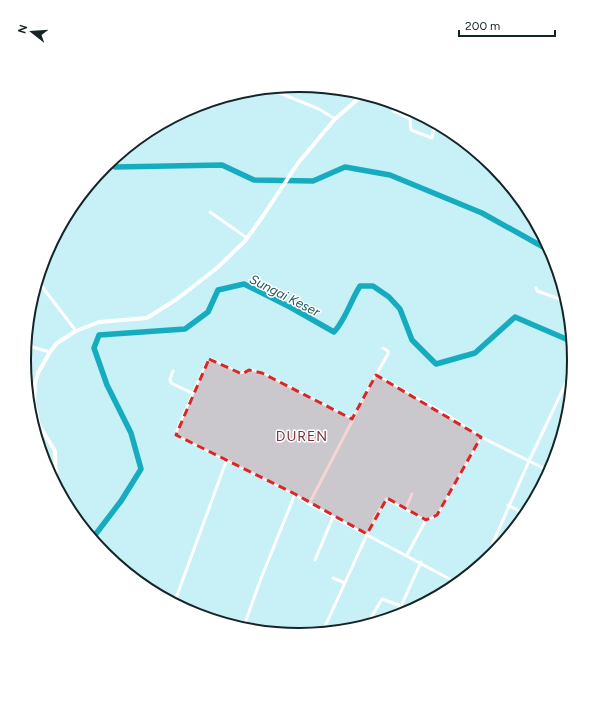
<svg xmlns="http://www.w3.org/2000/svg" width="599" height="720" font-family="Figtree,sans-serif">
  <rect width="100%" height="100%" fill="#c7f0f7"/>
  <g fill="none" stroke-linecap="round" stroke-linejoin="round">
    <path stroke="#16acc0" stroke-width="5.5" d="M109,162L115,167L222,165L254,180L313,181L345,167L390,175L482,213L545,248L549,246
      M92,539L121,501L141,469L131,433L107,385L94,348L99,335L185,329L208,312L218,290L244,284L290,307L334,332C346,319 350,302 360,286H373L389,297L400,309L412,340L436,364L475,353L515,317L573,342"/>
    <path stroke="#fff" stroke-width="3" d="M267,88L319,109L335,119
      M395,103L393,111L410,119L411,130L432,138L435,122
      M212,107L215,99
      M210,212L247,238
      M37,280L76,331
      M536,288L537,291L568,302
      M25,345L50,352
      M173,371L170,379L171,383L192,393
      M376,375L388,354V351L383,348
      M564,388L572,393
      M27,389L35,391
      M45,466L57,470
      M309,504L295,494L176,435L179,425L206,364L211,359L239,373L251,370L262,373L352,419
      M508,505L527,515
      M406,508L412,494
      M407,555L426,520L437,515L481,437
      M315,560L333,517
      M484,563L529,461L551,472
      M333,578L345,583
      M137,581L175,601L174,604
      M459,584L309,504L376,375L449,416L481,437L529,461L574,366
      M200,616L175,601L227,459
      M396,617L401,606
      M366,626L382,599L401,606L421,562
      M243,629L260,581L295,494
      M322,633L375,517L386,499L426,520"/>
    <path stroke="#fff" stroke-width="4" d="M56,486L55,451L39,425L34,402L35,384L38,373L50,352L57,343L76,331L99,322L147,318L177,299L217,268L245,241L263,216L298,163L335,119L365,93"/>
  </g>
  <path fill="#d62828" fill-opacity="0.2" stroke="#d62828" stroke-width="3" stroke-dasharray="8 5" stroke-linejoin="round" d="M209,359L242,374L249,370L262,373L352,419L376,375L481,437L437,515L426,520L387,498L367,534L295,494L176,435Z"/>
  <g text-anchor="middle" stroke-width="3" stroke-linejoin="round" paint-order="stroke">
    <g font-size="13" font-style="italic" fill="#20565f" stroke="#fff">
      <text transform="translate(285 295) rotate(27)" y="5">Sungai Keser</text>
    </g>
    <g font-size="14" letter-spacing="1" fill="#77303b" stroke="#fff">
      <text x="302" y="441">DUREN</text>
    </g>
  </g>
  <path d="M0 0H599V720H0ZM31 360a268 268 0 1 1 536 0a268 268 0 1 1-536 0Z" fill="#fff" fill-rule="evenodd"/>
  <path fill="none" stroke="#152427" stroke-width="2" d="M31 360a268 268 0 1 1 536 0a268 268 0 1 1-536 0Z"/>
  <g transform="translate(32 32) rotate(287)" stroke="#ffffff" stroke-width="3" paint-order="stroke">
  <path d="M0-3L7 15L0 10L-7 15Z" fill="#152427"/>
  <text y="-6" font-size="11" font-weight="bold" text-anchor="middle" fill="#152427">N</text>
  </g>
  <path d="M459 30v6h96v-6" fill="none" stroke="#152427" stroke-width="2"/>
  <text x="465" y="30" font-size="12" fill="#152427" stroke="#ffffff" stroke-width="3" paint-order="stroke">200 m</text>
</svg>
